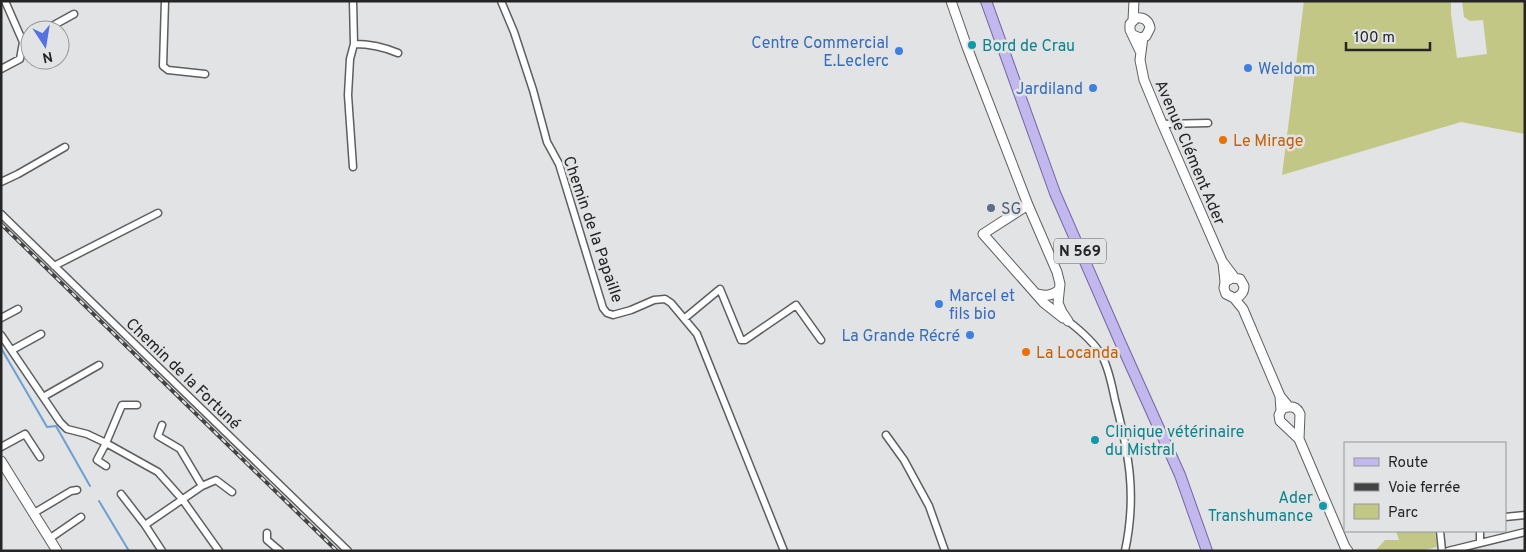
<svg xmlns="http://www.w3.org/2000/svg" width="1526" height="552" font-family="Overpass,sans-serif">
  <rect width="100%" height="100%" fill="#e2e3e4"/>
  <path fill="#c3c786" d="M1304,1H1451V14L1457,58L1487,54L1483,20L1470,21L1464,17L1462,1H1525V134L1461,122L1282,175Z
    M1396,531H1435L1437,547L1420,551H1375L1385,540H1399Z"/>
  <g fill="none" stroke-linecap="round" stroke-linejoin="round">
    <path stroke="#6c9fd3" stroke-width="2" d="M1,348L47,427L56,426L90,486
      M99,501L129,551"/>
    <g stroke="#5d5e5f" stroke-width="9">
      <path id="street" d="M5,1L23,42
        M165,1L163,66L168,70L205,74
        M501,1L514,32L533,90L547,142L559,164L603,308L607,313L613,315L631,310L654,300L665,299L671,303L697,334L784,551
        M45,30L74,14
        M354,44C370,44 384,47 398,53
        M1,69L20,59L23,42L30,38
        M1162,124L1208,123
        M353,167L348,95L350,59L354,44L353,1
        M1,182L18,174L65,147
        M1,214L348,551
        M54,266L158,213
        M1,318L18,309
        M685,318L720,289L741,340H745L796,305L821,340
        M1068,321C1081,331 1094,342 1102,356C1109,369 1112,386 1115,400C1129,454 1137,495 1125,551
        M1,335L60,422L67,429L87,434L106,443L158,472L182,499L219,551
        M12,350L41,334
        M43,397L99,365
        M162,425L158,436L180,449L202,486
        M886,435L904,460L929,506L945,551
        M1,447L25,434L40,457
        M106,466L97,460L106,443L122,405H137
        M121,494L145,525L162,551
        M34,513L71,491L77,490
        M1505,517L1525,515
        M145,525L202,486L216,480L232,492
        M1440,531L1442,551
        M267,533V540L280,551
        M49,539L81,517
        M1480,543V531
        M1448,551L1525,532"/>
    </g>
    <g stroke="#5d5e5f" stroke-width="11">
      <path id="secondary" d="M951,1L967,47L1028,205L1057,272L1060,284L1058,303L1062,312L1068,321
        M1133,20L1134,1
        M1133,35L1140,38L1146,36L1150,28C1149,21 1144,17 1136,18L1130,24V30L1140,51
        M1143,37L1140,60L1144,80L1161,121L1222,261L1234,277
        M1028,205L983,234L1044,303L1063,318
        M1223,263L1225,282L1224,288L1226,294L1234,298C1240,297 1244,293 1244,286L1240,279L1232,278L1225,282
        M1038,294C1046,296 1052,296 1059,290
        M1234,298L1243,309L1280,396L1289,407
        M1280,396L1281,411L1279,415L1280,421L1299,439L1345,547L1348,551
        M1284,408C1291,405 1297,407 1300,414L1299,439
        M1,461L57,551"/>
    </g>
    <g stroke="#7266a1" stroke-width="12">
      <path id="primary" d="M986,1L1055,193L1121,344L1180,475L1207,551"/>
    </g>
    <use href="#street" stroke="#fff" stroke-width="6"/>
    <use href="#secondary" stroke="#fff" stroke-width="9"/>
    <use href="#primary" stroke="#c3b8ee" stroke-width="10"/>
    <g stroke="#444445" stroke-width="4">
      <path id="rail" d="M1,224L337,551"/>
    </g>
    <use href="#rail" stroke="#e2e3e4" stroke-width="2" stroke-dasharray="5.5" stroke-linecap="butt"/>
  </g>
  <g fill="#0f9aa8" stroke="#e2e3e4" stroke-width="2">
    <circle cx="972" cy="45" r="5"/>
    <circle cx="1095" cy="440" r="5"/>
    <circle cx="1323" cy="506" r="5"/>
  </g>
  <g fill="#3f7fe0" stroke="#e2e3e4" stroke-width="2">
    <circle cx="899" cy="51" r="5"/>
    <circle cx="1248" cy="68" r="5"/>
    <circle cx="1093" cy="88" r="5"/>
    <circle cx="939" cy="304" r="5"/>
    <circle cx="970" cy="335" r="5"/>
  </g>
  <g fill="#e8710a" stroke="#e2e3e4" stroke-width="2">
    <circle cx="1223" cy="140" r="5"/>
    <circle cx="1026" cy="352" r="5"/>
  </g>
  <circle fill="#5c6f8a" stroke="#e2e3e4" stroke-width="2" cx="991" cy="208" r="5"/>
  <g text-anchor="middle" stroke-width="5" stroke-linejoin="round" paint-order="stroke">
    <rect fill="#e2e3e4" stroke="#5e5e5f" stroke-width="1" x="1054" y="238.5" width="52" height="25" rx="4"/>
    <g font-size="15" font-weight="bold" fill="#252526">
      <text x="1080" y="256">N 569</text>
    </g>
    <g font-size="16" fill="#366cbe" stroke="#e2e3e4" text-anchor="end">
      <text x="889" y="48">Centre Commercial<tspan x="889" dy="18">E.Leclerc</tspan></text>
      <text x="1258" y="74" text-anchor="start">Weldom</text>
      <text x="1083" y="94">Jardiland</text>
      <text x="949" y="301" text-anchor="start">Marcel et<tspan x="949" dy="18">fils bio</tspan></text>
      <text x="960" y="341">La Grande Récré</text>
    </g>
    <g font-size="16" fill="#0d838f" stroke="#e2e3e4" text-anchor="start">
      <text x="982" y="51">Bord de Crau</text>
      <text x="1105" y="437">Clinique vétérinaire<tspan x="1105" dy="18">du Mistral</tspan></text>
      <text x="1313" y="503" text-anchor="end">Ader<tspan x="1313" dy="18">Transhumance</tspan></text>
    </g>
    <g font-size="16" fill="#c56008" stroke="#e2e3e4" text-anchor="start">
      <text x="1233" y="146">Le Mirage</text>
      <text x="1036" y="358">La Locanda</text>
    </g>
    <g font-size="16" fill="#252526" stroke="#e2e3e4">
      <text transform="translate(1191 152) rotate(67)" y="6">Avenue Clément Ader</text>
      <text transform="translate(594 229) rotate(71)" y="6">Chemin de la Papaille</text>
      <text transform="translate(184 373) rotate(44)" y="6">Chemin de la Fortuné</text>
    </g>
    <g font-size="16" fill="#4e5e75" stroke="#e2e3e4" text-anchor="start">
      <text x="1001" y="214">SG</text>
    </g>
  </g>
  <rect width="1526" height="552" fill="none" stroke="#252526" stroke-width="5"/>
  <rect x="1344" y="442" width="162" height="90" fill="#e2e3e4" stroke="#969798"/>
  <rect x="1354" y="458" width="25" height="8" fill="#c3b8ee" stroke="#969798"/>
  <text x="1388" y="467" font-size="15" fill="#252526">Route</text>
  <rect x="1354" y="483" width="25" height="8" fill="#444445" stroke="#969798"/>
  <text x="1388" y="492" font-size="15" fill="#252526">Voie ferrée</text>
  <rect x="1354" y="504" width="25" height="15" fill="#c3c786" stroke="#969798"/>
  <text x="1388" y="517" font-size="15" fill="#252526">Parc</text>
  <g transform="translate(45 45) rotate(168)"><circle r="24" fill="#e2e3e4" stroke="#969798"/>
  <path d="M0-4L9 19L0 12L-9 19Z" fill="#556fe5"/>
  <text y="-8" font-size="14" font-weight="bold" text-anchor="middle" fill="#252526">N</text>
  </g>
  <path d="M1346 42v8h84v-8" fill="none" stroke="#252526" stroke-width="2.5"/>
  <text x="1354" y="42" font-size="15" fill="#252526" stroke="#e2e3e4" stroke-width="4" paint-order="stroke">100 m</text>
</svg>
